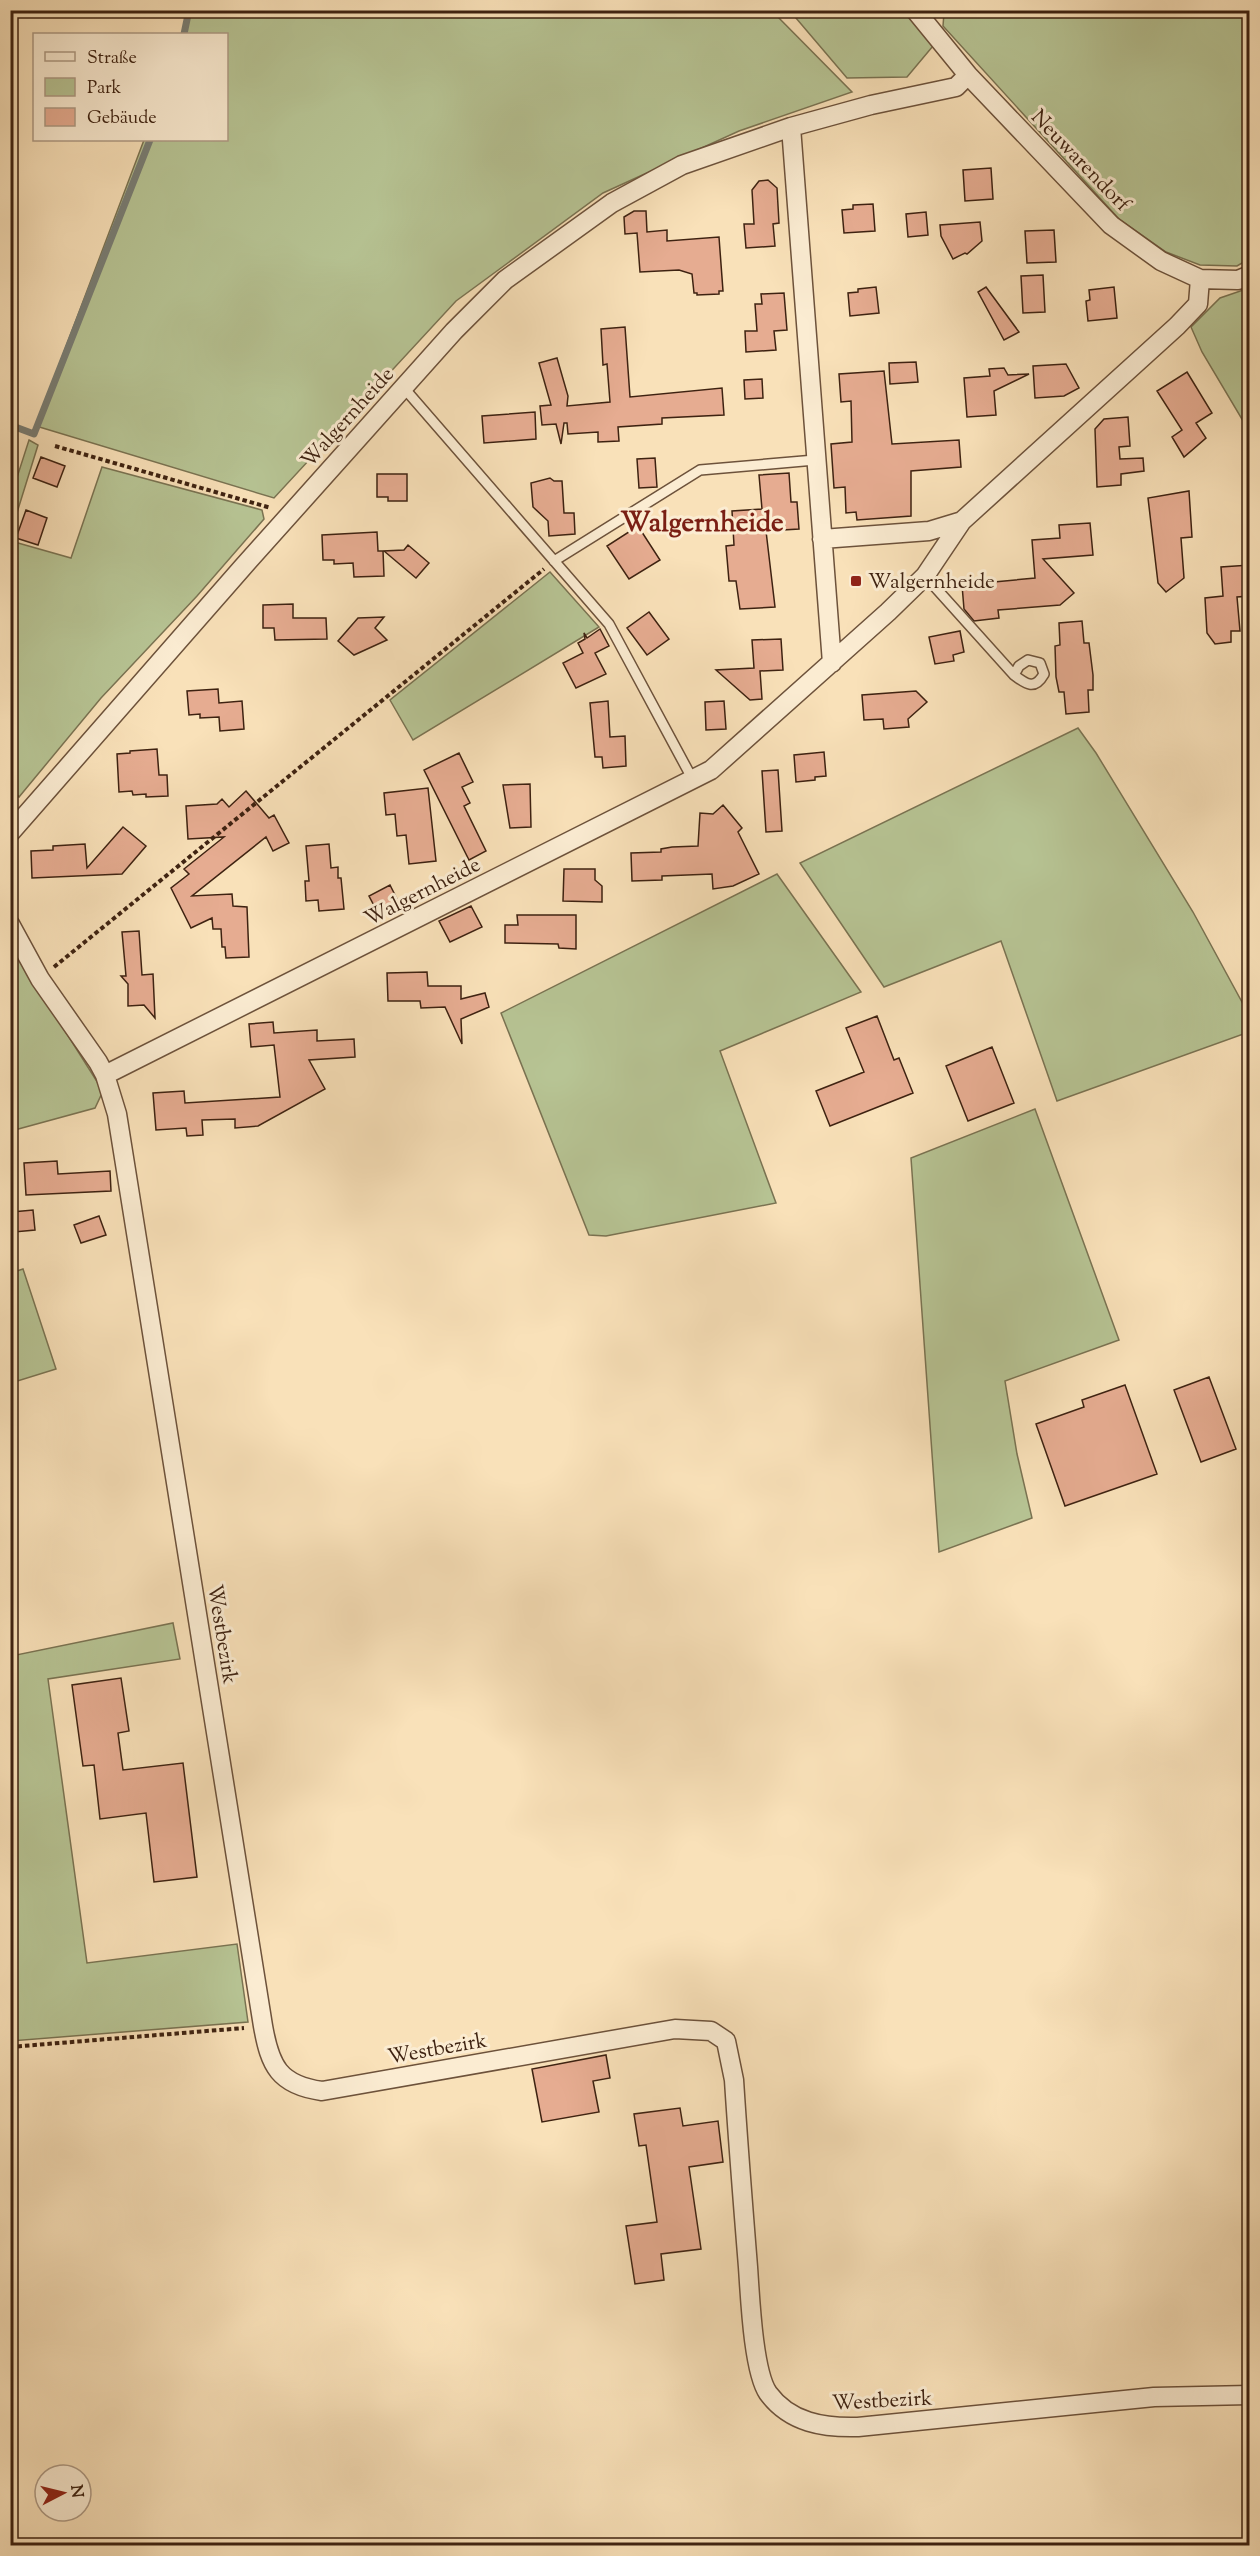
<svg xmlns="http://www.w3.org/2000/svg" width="1260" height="2556" font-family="'Sorts Mill Goudy',serif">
  <rect width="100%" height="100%" fill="#f9e1b9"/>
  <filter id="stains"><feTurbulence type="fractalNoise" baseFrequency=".00333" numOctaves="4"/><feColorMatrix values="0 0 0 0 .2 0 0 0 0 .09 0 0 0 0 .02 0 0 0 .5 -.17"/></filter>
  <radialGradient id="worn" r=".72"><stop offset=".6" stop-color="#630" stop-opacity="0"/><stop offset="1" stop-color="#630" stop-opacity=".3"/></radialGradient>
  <path fill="#b7c494" stroke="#7a7352" stroke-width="1.5" d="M947,10L1249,11V259L1237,266L1200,265L1166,252L1119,219L943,26L944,13Z
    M192,11H772L852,92L739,131L603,193L456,301L274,498L36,426L144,140H226V34H183Z
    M790,11H904L933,46L907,77L847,78Z
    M1249,288V431L1202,352L1191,327L1220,298Z
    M29,440L38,445L11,532V496Z
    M102,467L262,510L264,519L197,596L101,698L19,797L10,786L11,541L71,558Z
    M550,572L599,627L413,740L390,700Z
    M1078,728L1096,753L1193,912L1249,1015V1032L1057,1101L1001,941L884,987L800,863Z
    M777,874L861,992L720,1051L776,1203L606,1236L589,1235L501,1013Z
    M10,944L103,1091L95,1108L11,1131Z
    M1035,1109L1119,1340L1005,1381L1017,1454L1032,1518L939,1552L911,1158Z
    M23,1269L56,1369L11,1383V1273Z
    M173,1623L180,1659L48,1679L87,1963L237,1944L248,2022L11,2041V1656Z"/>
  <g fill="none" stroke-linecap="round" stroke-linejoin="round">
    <path stroke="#797e75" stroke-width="7" d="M184,34L189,10
      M10,425L34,434L150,140"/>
  </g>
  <path fill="#e6ac91" stroke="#3e2211" stroke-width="1.5" d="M991,168L993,199L965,201L963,170Z
    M768,180L777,188L779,223L773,224L775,246L746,248L744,224H754L752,190L759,181Z
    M873,204L875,231L844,233L842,210L853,209V205Z
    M634,211H646L647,232L667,230V241L719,237L723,291H719V294L697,295V293H694L692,274L679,270L640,272L637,233L625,234L624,217Z
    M926,212L928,235L908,237L906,214Z
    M980,222L982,241L967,254L965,253L953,259L941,236L940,225Z
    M1054,230L1056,262L1027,263L1025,231Z
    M1043,275L1045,312L1023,313L1021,276Z
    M876,287L879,313L850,316L848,293L858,292V289Z
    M986,287L1019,332L1004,340L978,292Z
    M1114,287L1117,318L1088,321L1086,301L1090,300L1089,290Z
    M784,293L787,330L774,331L776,350L746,352L745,331H757L755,304H762L761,294Z
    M625,327L630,397L722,388L724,415L662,418V424L618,427L619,441L598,442V432L568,434L567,423H564L561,444L556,424L542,425L540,406L551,405L539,363L557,358L568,396L567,406L610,402L607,364L603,365L601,329Z
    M916,362L918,382L890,384L889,363Z
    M1066,364L1079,388L1064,396L1035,398L1033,366Z
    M1004,368L1008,375L1029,374L994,391L996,415L967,417L964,378L990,376L989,369Z
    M884,371L892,444L959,440L961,467L911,471V516L857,520L856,512L846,513L845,487L834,488L831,444L852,442L851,401L841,402L839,374Z
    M1187,372L1212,413L1196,423L1206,438L1184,457L1172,437L1182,430L1157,391Z
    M762,379L763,398L745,399L744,380Z
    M535,412L536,439L484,443L482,416Z
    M1128,417L1130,446L1119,447L1120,459L1143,458L1144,471L1121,474V485L1097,487L1095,429L1104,419Z
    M41,457L65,466L57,487L33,478Z
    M655,458L657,487L639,488L637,459Z
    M789,473L791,502H797L799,529L766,531L775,607L740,609L736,581H729L726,546L734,545L732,511L762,509L759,475Z
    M377,474H407V501H388V497H377Z
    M550,478L554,481H562L564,513H574L575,534L549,536L548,521L533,507L531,483Z
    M1189,491L1192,537L1181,538L1184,578L1166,592L1158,583L1148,498Z
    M26,510L47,518L38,545L16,538Z
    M1090,523L1093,555L1043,559L1074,593L1060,605L998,610L999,618L974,621L964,609L962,585L1035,578L1032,540L1060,538L1059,525Z
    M638,526L660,560L629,579L607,546Z
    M377,532L378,551H383L384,576L354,577L353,563L334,564V560H323L322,535Z
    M408,545L429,563L416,578L384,551L404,550Z
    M1250,565V596L1237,597L1240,631H1231V642L1215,644L1207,633L1205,598L1223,596L1221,567Z
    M293,604V618H326L327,639L275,640L274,628H263V605Z
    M649,612L669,639L647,655L627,628Z
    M384,617L375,628L387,640L354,655L338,641L358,618Z
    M1082,621L1084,643H1089L1093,675V690H1088L1089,712L1066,714L1064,692H1059L1056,677L1055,646L1060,645L1059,623Z
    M600,629L609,646L595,653L606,674L576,688L563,663L583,653L578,643L585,639L584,633L587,638Z
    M960,631L964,652L953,655L954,661L935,664L929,637Z
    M781,639L783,670L760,671L762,699L750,700L716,670L754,668L752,640Z
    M218,689L219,703L242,701L244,729L220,731L219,717L200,718V714L189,715L187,691Z
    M916,691L927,702L908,719L909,727L884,729L883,719L864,720L862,695Z
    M608,701L610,737L625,736L626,766L603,768L602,757H595L590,703Z
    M724,701L726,729L706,730L705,702Z
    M157,749L159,775H167L168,796L146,797V794L133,795L132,791L119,792L117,754L130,753V751Z
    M824,752L826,776L815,777V780L796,782L794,755Z
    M459,753L473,782L462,787L470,803L464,806L486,851L469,860L424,770Z
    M778,770L782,831L766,832L762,771Z
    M530,784L531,827L510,828L503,785Z
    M428,788L436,861L409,864L406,835L397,836L395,814L386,815L384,793Z
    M246,791L269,818L274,815L289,843L273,851L266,837L192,896L232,894L233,906L247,907L249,957L226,958L225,947H222L221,929H213L212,918L191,928L171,888L189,874L184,869L224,837L188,839L186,806L217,804L222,799L229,807Z
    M723,805L742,828L738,832L759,874L733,886L713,889L712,874L662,876V880L632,881L631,853L661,852V849L672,847L698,846L700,813L713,814Z
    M123,827L146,846L122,874L32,878L31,851L53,850V846L85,844L87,868Z
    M329,844L331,868L338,867V878H341L344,909L319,911L318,900L306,901L305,881H309L306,846Z
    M564,869H595V880L602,886V902L563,901Z
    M390,885L400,905L379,915L369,896Z
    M471,906L482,927L450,942L439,921Z
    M517,915H576V949L559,948L558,944L505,943V925H518Z
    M139,931L142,975L153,974L155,1018L144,1005L128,1006V984L121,976H126L122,932Z
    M427,972L428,986H461V999L485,993L489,1007L461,1019L462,1044L445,1007L421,1008L420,1001H388L387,973Z
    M877,1016L894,1060L899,1058L913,1093L830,1126L816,1091L864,1072L846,1028Z
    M273,1022L274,1033L317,1030V1041L354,1039L355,1057L309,1060L325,1089L258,1126L235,1128V1119L202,1120L203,1135L187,1136L186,1128L156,1130L153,1093L184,1091L185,1103L280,1097L274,1045L251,1047L249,1024Z
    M992,1047L1014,1103L968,1121L946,1066Z
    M57,1161L58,1174L110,1171L111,1191L26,1195L24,1163Z
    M33,1210L35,1230L14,1232L12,1212Z
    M99,1216L106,1235L81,1243L74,1225Z
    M1209,1377L1236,1449L1201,1462L1174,1390Z
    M1125,1385L1157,1474L1065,1506L1036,1424L1084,1407L1082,1400Z
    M121,1678L129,1731L118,1733L123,1770L183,1763L197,1877L154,1882L146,1813L100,1819L94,1765L83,1766L72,1685Z
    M606,2055L610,2078L593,2081L599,2112L542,2122L532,2069Z
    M680,2108L683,2126L718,2121L723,2162L689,2167L701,2249L661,2254L664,2280L635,2284L626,2226L657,2222L646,2145L639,2146L634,2114Z"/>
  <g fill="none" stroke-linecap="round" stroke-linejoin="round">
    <g stroke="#6d523b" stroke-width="12">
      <path id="service" d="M404,388L609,624L693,780
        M554,561L700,470L815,460
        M925,576L1014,675C1027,685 1035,690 1044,674L1040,663L1028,660L1019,666L1014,675"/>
    </g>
    <g stroke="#6d523b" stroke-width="21">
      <path id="minor" d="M915,10L968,75L1111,225L1161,261L1200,279L1238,280L1250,275
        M791,127L832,663
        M822,539L929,531L962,521
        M10,833L242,568L454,331L505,280L612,203L682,165L791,127L871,105L956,87L968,75
        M10,924L40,979L98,1062L105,1075L117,1114L263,2026C270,2066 279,2085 322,2091L675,2029L711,2031L726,2041L734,2080C738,2142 743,2205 748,2267C750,2295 753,2371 768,2393C790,2423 824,2428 858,2427L1154,2397L1250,2395
        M105,1075L711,770L888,612L925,576L962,521L1177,326L1198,304L1200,279"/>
    </g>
    <path stroke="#3e2211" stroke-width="4" stroke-dasharray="4.5 3" stroke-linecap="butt" d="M55,446L271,508
      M54,967L544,569
      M10,1142L13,1143
      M10,2047L244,2028"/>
    <use href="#service" stroke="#fbecd2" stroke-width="9"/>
    <use href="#minor" stroke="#fbecd2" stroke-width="18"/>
  </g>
  <rect fill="#8f2418" stroke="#fbecd2" stroke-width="2" x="850" y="575" width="12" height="12" rx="3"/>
  <g text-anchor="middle" stroke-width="6" stroke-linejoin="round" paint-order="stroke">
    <g font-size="21" fill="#3e2211" stroke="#fbecd2">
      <text transform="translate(1081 160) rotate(46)" y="7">Neuwarendorf</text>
      <text transform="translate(347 417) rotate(-48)" y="7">Walgernheide</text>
      <text transform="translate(422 891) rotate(-27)" y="7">Walgernheide</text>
      <text transform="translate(223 1634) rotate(81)" y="7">Westbezirk</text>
      <text transform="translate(437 2048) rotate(-10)" y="7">Westbezirk</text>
      <text transform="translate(882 2400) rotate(-3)" y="7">Westbezirk</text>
    </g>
    <g font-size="21" fill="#3e2211" stroke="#fbecd2" text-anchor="start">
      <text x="868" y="588">Walgernheide</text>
    </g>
    <g font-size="27" font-weight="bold" fill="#7a1f14" stroke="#fbecd2">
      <text x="702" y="531">Walgernheide</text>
    </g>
  </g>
  <rect width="1260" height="2556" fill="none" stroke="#f9e1b9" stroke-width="36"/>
  <rect x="12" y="12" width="1236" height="2532" fill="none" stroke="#3e2211" stroke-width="3"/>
  <rect x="18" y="18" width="1224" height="2520" fill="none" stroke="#3e2211" stroke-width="1.5"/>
  <rect x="33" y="33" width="195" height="108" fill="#fbecd2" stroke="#af9b85" stroke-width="1.5"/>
  <rect x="45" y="52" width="30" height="9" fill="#fbecd2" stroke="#af9b85" stroke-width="1.5"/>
  <text x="87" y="63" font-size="18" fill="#3e2211">Straße</text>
  <rect x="45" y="78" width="30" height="18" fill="#b7c494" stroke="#af9b85" stroke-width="1.5"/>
  <text x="87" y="93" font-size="18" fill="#3e2211">Park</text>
  <rect x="45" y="108" width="30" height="18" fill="#e6ac91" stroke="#af9b85" stroke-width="1.5"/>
  <text x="87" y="123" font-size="18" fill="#3e2211">Gebäude</text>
  <g transform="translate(63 2493) rotate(83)"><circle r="28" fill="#fbecd2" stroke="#af9b85" stroke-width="1.5"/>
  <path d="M0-4.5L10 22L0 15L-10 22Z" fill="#8f2418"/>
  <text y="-9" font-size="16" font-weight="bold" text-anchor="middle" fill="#3e2211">N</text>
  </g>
  <rect width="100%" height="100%" filter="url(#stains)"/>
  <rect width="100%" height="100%" fill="url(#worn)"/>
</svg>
